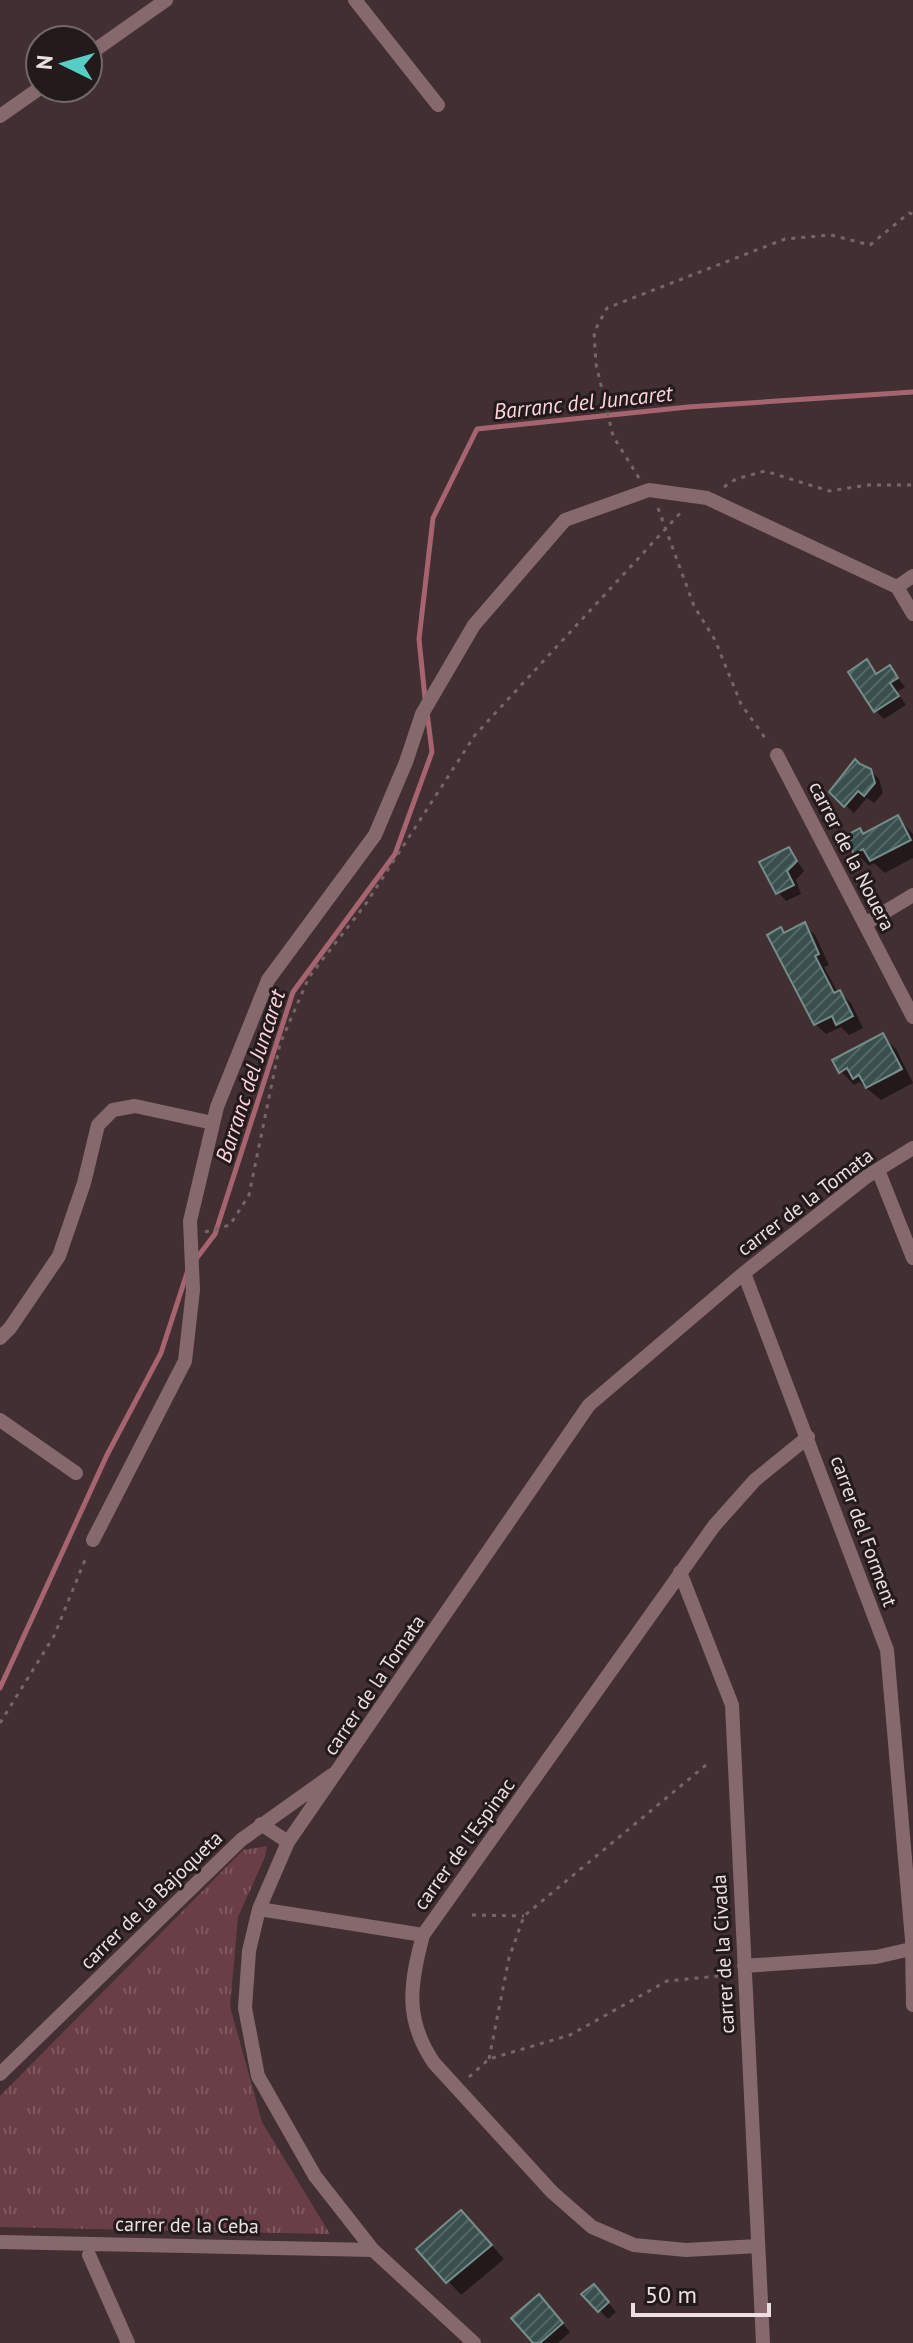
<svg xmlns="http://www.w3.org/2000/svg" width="913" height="2343" font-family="'PT Sans',sans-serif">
  <defs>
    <pattern id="park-tufts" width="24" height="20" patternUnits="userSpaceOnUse" patternTransform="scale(2)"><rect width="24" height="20" fill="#693e46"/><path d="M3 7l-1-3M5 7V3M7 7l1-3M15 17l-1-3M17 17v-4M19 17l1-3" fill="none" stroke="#7f5960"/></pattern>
    <pattern id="building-hatch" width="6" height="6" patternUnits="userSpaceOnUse" patternTransform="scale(2)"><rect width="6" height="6" fill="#384f4d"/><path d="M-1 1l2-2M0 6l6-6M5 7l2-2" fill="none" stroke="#556866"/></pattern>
  </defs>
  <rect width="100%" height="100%" fill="#422f32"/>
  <path fill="url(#park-tufts)" d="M267,1846L265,1857L238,1917L230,2006L262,2122L330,2234L0,2227V2096L243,1850Z"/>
  <path fill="#0007" d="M867,662L878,675L890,668L905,687L897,692L906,705L884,719L876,711Z
    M870,770L879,779L883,793L874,803L867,798L854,813L831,792Z
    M898,818L913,834V858L885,873L874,863L869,866L856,853L864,835Z
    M789,849L804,871L796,880L801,894L786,901L778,892Z
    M804,924L815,935L829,965L824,967L838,993L840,992L851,1003L863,1028L849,1035L841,1027L826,1034L815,1024L781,930L786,935Z
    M882,1036L896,1049L913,1083L881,1100L859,1082L854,1085L841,1071Z
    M474,2225L504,2259L461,2295L419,2249Z
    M584,2294L602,2295L616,2312L608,2319Z
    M547,2305L570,2332L558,2343H536Z"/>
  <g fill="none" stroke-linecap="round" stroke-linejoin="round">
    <path stroke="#a66470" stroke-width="5" d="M425,698L419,639L433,518L477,429L688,407L913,392
      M196,1259L215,1234L293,992L395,854L432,752L427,712
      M0,1688L107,1455L161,1353L188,1270"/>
  </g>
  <path fill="url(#building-hatch)" stroke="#748d8a" stroke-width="2" d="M867,659L876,674L890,665L898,678L890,683L899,696L874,712L848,672Z
    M855,759L860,764L871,769L875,783L864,796L858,791L844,807L829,792Z
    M898,815L911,840L870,861L863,849L854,854L845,836L860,828L863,834Z
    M789,847L797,861L787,871L794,885L776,894L759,862Z
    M805,922L819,954L815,956L834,993L840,990L853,1016L836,1025L832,1016L814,1025L767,935L781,927L784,933Z
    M883,1033L902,1069L866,1088L859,1075L853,1079L847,1068L839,1073L832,1060Z
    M461,2210L492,2245L446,2283L416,2249Z
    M594,2284L609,2302L598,2312L581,2294Z
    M539,2294L563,2323L540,2343H533L511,2318Z"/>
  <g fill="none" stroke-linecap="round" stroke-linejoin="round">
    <path stroke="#776568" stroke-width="3" stroke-dasharray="4 6" stroke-linecap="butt" d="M639,478L613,436L596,364L594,332L607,308L785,239L831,235L870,245L909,213L913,214
      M724,487L736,479L765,471L829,491L868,485H913
      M658,508L694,606L715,640L741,704L768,742
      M205,1232L230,1225L249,1195L280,1044L309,977L365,905L475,735L683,510
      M0,1723L54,1636L87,1555
      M472,1915L524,1916
      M489,2059L509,1958L524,1916L706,1765
      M469,2077L489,2059L570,2035L667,1981L729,1975"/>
    <path stroke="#86696d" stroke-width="14" d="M355,0L438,105
      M88,55L166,0
      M0,116L40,88
      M897,587L913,614
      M897,587L913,576
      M777,755L913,1017
      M865,924L913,895
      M878,1170L913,1258
      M744,1273L887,1650L912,1940L913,2005
      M0,1338L10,1328L59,1256L84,1183L98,1125L113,1110L135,1106L213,1123
      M0,1420L76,1473
      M93,1540L185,1361L193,1290L190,1221L217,1107L268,980L375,835L406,762L422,714L474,625L565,520L649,490L707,498L897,587
      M680,1572L732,1705L763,2343
      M261,1824L288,1842
      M259,1909L423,1935
      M744,1966L876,1957L911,1949
      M0,2074L241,1840L332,1775
      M0,2242L373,2250
      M758,2246L686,2250L634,2245L592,2227L552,2192L434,2063C404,2019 410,1984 423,1935L714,1526L755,1480L808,1437
      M89,2255L128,2343
      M474,2343L373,2250L315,2176L258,2076L245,2008L249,1951L259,1909L288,1842L589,1405L744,1273L866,1177L913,1148"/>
  </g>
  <g text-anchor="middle" stroke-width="6" stroke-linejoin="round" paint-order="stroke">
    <g font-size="20" fill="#ecdfe1" stroke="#231a1b">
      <text transform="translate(852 856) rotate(63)" y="7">carrer de la Nouera</text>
      <text transform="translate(805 1202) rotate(-37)" y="7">carrer de la Tomata</text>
      <text transform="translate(864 1531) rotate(70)" y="7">carrer del Forment</text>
      <text transform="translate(374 1685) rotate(-56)" y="7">carrer de la Tomata</text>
      <text transform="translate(464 1844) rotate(-54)" y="7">carrer de l'Espinac</text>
      <text transform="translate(151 1900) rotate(-44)" y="7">carrer de la Bajoqueta</text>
      <text transform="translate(723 1954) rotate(-93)" y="7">carrer de la Civada</text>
      <text transform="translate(187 2225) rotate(1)" y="7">carrer de la Ceba</text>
    </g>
    <g font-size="22" font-style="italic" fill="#ffd6dc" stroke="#231a1b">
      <text transform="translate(583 402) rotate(-6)" y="8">Barranc del Juncaret</text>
      <text transform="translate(250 1076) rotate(-72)" y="8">Barranc del Juncaret</text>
    </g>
  </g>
  <g transform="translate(64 64) rotate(275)"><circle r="38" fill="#231a1b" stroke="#73696a" stroke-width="2"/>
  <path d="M0-6L14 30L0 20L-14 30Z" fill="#56cec3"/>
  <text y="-12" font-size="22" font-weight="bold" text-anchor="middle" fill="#ecdfe1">N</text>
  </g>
  <path d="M633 2303v12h136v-12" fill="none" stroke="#ecdfe1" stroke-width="4"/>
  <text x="645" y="2303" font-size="24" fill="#ecdfe1" stroke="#231a1b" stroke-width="6" paint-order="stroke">50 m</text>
</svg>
